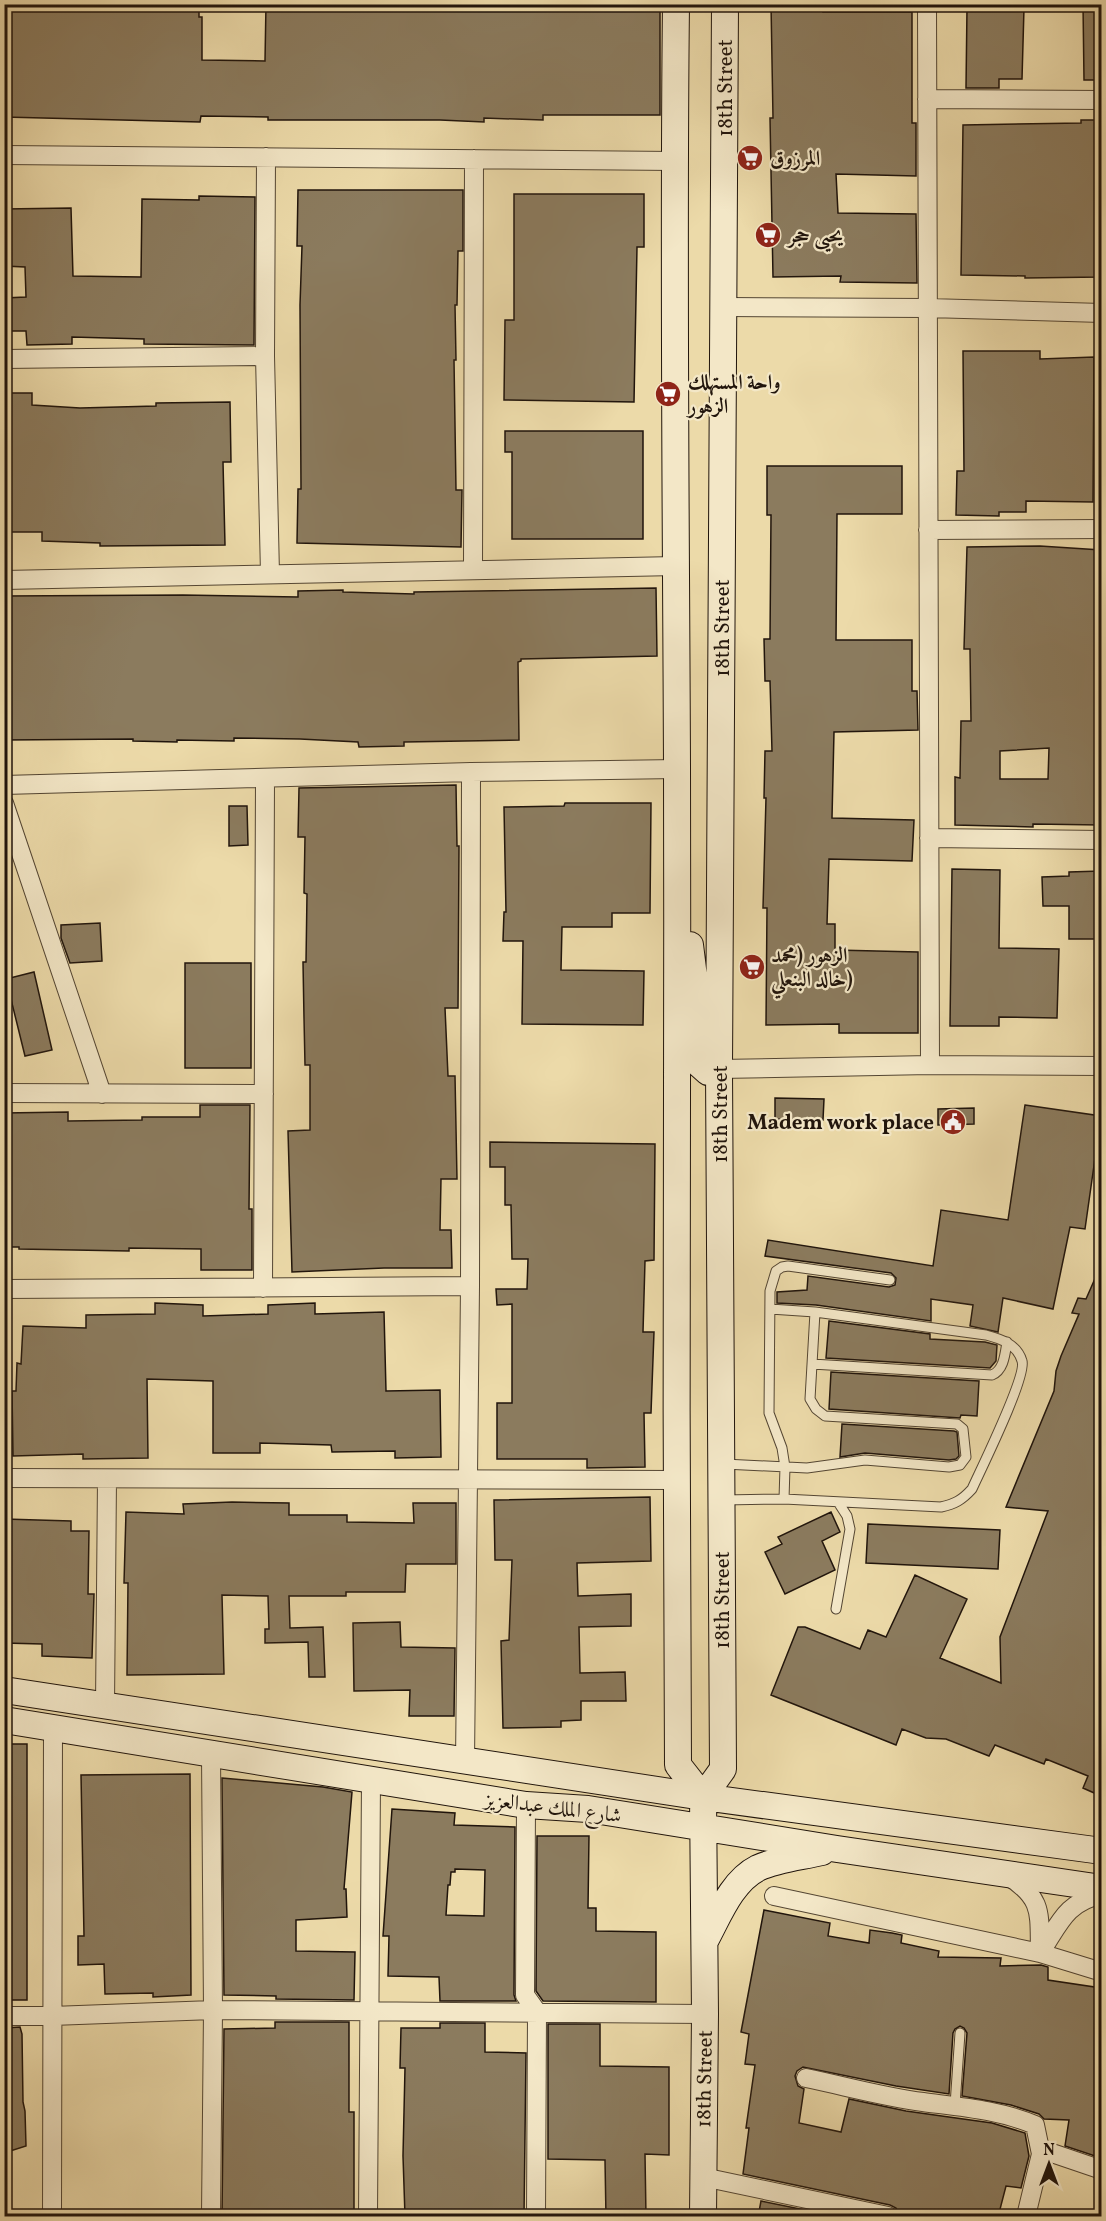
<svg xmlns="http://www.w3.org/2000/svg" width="1106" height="2221" font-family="Vollkorn,Amiri,serif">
  <rect width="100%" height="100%" fill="#ecdaa9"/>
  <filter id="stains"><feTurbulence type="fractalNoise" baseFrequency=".00333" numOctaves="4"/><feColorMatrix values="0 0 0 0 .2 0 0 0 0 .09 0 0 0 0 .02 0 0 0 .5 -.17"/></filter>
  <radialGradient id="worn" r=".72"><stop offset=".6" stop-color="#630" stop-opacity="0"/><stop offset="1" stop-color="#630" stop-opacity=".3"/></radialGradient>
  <path fill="#8b7b5e" stroke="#21150c" stroke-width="1.5" fill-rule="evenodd" d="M4,4H199V17H202V60L265,61L266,4H660V115H543V120L484,118V122L440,120H268V117L201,116L200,122L4,117Z
    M771,4H823V12H912V123H916V176L836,174L838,213L916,214L917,283L840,282L841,276L773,277L770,118H773Z
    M1083,4H1101V80H1084Z
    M967,8H1024L1022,79H999V88H966Z
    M1081,120H1101V277L1025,278V276L961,275L963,125L1081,123Z
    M298,190H463V251H458L457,305H455L456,360H454L456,490H462L461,547L297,543L298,489H301L300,305L302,246H297Z
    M514,194H644V247H637L634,402L504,400L505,320H514Z
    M199,196L255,197L254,345L144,344V339L72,337V344L27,345L26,331H4V298L26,297L25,267L4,266V209L71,208L73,276L141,277L142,199L199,200Z
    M963,351H1040V359L1094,357L1093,502L1026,501V512H999V516L956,515L957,471H964Z
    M4,393H32V405L80,408L156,406V403L230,402L231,462H223L225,545L100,546V543L42,541V532H4Z
    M505,431H643V539H512V452H505Z
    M767,466H902V514H837L836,640H912V691H917L918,730L834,732L832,818L914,820L912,861L829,859L827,924H835V950L918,952V1033H839V1024L766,1025L767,908H763L766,798H764L765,751H772L770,681H765L764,639H770L771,515H767Z
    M1040,546L1101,550V825L1033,824V827L955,825V777L960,778L961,721H971L970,649H964L967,547ZM1049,748L1048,779H1000V751Z
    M656,588L657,656L521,659V661L518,662L519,740L404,742V746L359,747L358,742L300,739L234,738V741L177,740V742L133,741V739L4,740V596L183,595L298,597V591L343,590V592L414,594V592Z
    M456,785L457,846H459L458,1008H445L448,1076H455L457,1179H441L440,1230H451L452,1268H384L292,1272L288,1131L310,1130V1065H305L304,1018L303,962H306L307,894L304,893L305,837H298L299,788Z
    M565,803H651L650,913H612V927H562L561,970L644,971L643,1025L522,1024L523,941H503L504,912H506L504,807L564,806Z
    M229,806H247L248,845L229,846Z
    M952,869L1000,870L999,948L1059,949L1057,1018L999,1017V1026H950Z
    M1101,871V939H1069V906H1043L1042,877L1069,876V872Z
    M100,923L102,961L70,963L61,938V925Z
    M185,963H251V1068H185Z
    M34,972L52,1050L25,1056L6,979Z
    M775,1098L824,1099L823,1120L775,1119Z
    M200,1105H250L249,1209H252V1270H201V1249L129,1248V1251L19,1249V1247H4V1113L68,1112V1121L142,1120V1117H200Z
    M1025,1105L1101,1116L1085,1229L1070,1227L1053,1309L1003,1298L998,1332L970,1326L973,1305L931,1299V1321L816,1305L777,1303V1292L807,1290L808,1276L889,1287L895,1285L896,1278L891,1273L765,1256L768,1240L933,1266L941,1210L1008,1220Z
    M974,1108V1124L938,1125V1109Z
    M490,1142L655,1144L654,1260L645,1261L643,1332H654L651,1413H644L645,1467L587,1468V1459H497V1403H512V1304L497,1305L496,1289H527L528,1259H512L511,1205H505V1167H490Z
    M1101,1265V1796L1083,1788L1088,1776L1046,1759L1044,1764L995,1745L989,1756L946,1739L926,1738L902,1729L896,1745L771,1695L798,1627H805L860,1649L868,1630L886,1637L915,1575L967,1599L940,1658L1001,1683L1000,1637L1048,1511L1006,1507L1054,1391L1056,1371L1061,1356L1079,1314L1072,1313L1078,1298L1086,1299Z
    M155,1303L203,1305V1316L268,1314V1305L315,1303V1314L384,1312L386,1391L440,1390L441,1457L395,1458V1451L332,1452L331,1445L260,1443V1453H213V1381L147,1379L148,1458L83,1459V1454L13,1456L12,1391H16L17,1363L21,1364L23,1326L86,1328V1315L155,1314Z
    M829,1321L930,1334V1339L985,1342L997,1345L996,1361L990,1368L826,1358Z
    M831,1372L979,1381L977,1416L961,1415L960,1418L829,1409Z
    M842,1424L954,1431L957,1432L959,1456L956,1459L949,1460L865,1453L840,1457Z
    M650,1497L651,1561L577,1563L578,1596L631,1594V1626L579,1627L580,1673L625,1672L626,1701H581V1720L561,1721V1727L503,1728L501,1641L509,1640L512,1560H495L494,1500Z
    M232,1502L289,1503V1515H347V1522L414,1523L413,1503H456V1564H406L405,1592H346V1596H289L290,1628L323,1627L325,1677H309L308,1642L265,1643V1629H269L268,1596L222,1595L224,1674L127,1675L128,1583H124L126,1512L184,1514L183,1504Z
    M831,1512L840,1532L822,1541L835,1570L785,1594L765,1552L782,1544L778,1537Z
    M4,1519L71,1521V1531H89L88,1594H94L92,1658L42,1656V1644L4,1643Z
    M868,1524L1000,1530L998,1569L866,1563Z
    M400,1622L401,1647L455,1648L454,1716H409L410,1690L354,1691L353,1623Z
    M4,1744H27V2000H4Z
    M190,1774L191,1995L153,1997V1993L105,1994L104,1964L78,1965V1936H84L81,1775Z
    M222,1778L323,1787L352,1792L344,1889H346L347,1917L296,1920V1951L355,1952L354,2000L276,1999V1996L224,1995Z
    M392,1809L455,1813L454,1825L515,1827L514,1995L516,2001H440L439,1977L388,1976L389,1936H383ZM455,1869L485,1870L484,1916L446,1915L448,1885H450L451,1872H455Z
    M537,1836H589L588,1908H596V1931L656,1932V2002L543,2001L536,1991Z
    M764,1910L830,1923L828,1936L869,1943L870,1930L892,1933L902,1935L901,1943L939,1951L938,1957L1001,1958L1000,1966L1041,1965L1048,1967V1980L1101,1988V2158L1065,2146L1069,2120L1044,2119L1039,2114L1011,2105L962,2096L967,2033L964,2028L960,2026L955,2029L953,2033L949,2094L896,2086L803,2067L797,2071L795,2076L798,2086L804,2089L799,2123L841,2132L849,2099L906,2111L992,2123L1025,2133L1029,2156L1021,2188L1006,2186L998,2217H909L899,2214L896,2208L890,2205L743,2174L749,2128H746L755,2065L745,2064L749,2034L741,2032Z
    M275,2022H349V2112H354V2211H348V2217H222L224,2029L275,2028Z
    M440,2023H485V2052L526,2053L524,2217L405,2216L403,2156L405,2068H400L401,2028H440Z
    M548,2024H600V2066L669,2067V2155L645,2154L646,2217H606L605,2160L548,2159Z
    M20,2027L22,2034L23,2102L25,2111L26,2146L4,2153V2028Z
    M761,2201L815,2212L814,2217H758Z"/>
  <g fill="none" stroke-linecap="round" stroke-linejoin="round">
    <g stroke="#544633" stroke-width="11">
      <path id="lane" d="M812,1364L992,1375C1004,1370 1005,1354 1007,1342
        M724,1464L807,1468L865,1460L949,1467L960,1465L966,1457L963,1429L957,1424L825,1416L816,1409L810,1399L815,1312
        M784,1499L785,1467L782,1448L769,1413L770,1291L776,1271L782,1267L788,1266L890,1280
        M724,1500L784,1499L941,1507C955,1504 962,1500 972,1489C981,1469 1027,1376 1022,1361C1017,1344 1001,1339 986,1335L815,1312L770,1309
        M836,1609L850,1529L847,1516L838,1502
        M955,2105L960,2033"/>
    </g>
    <g stroke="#544633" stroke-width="20">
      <path id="street" d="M927,4L930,1065
        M927,99L1102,100
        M4,155L674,161
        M725,307L928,308L1102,313
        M265,356L270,574
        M4,359L265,356L266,157
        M928,530L1102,529
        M473,569L474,159
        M4,580L676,566
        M4,785L471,772L677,769
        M4,803L102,1094
        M929,838L1102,840
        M719,1069L930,1065L1102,1066
        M4,1093L264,1094
        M263,1288L265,779
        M4,1289L470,1286
        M4,1478L675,1480
        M105,1706L107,1479
        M465,1762L470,1286L471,772
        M526,1805L525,1995L537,2012L536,2216
        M1008,1876C1044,1899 1039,1914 1040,1953C1060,1923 1065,1903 1102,1894
        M774,1896L1040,1953L1102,1972
        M4,2016H52L213,2010L705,2014
        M806,2078C845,2086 884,2097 923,2102C961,2107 1000,2110 1035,2125L1041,2154
        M703,2177L888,2216
        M52,2216L53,1728
        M211,2216L213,2010L211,1754
        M368,2216L371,1780
        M1026,2216L1041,2154L1049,2152L1102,2170"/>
    </g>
    <g stroke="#21150c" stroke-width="28">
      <path id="secondary" d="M676,4C673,258 676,512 677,766C678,1099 675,1432 678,1765L703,1797
        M690,945L695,985V1038L699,1064L708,1072L719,1069
        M4,1690L703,1797L1102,1851
        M4,1720L526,1805L588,1809L837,1849L1102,1888
        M706,1939C719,1915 732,1881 758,1868C778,1859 801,1857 822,1852
        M703,2216L705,2014L703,1797L723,1769L719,1069L725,4"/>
    </g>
    <use href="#lane" stroke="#f3e7c7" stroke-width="9"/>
    <use href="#street" stroke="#f3e7c7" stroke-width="18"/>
    <use href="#secondary" stroke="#f3e7c7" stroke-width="26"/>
  </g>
  <defs>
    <g id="supermarket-disc" transform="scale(1.35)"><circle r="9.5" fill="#8f2418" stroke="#f3e7c7"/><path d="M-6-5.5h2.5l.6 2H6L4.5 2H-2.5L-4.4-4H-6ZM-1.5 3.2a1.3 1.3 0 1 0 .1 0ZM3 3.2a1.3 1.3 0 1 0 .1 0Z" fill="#fff"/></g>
    <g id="civic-disc" transform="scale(1.35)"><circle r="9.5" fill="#8f2418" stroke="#f3e7c7"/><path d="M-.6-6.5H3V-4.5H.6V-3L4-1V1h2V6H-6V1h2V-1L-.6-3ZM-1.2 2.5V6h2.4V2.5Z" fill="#fff"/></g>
  </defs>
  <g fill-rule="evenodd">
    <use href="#supermarket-disc" x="750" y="158"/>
    <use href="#supermarket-disc" x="768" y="235"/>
    <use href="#supermarket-disc" x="668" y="394"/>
    <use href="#supermarket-disc" x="752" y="967"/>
    <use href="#civic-disc" x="953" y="1122"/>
  </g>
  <g text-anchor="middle" stroke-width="4.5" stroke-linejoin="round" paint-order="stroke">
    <g font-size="21" fill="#21150c" stroke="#f3e7c7">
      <text transform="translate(725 88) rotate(-90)" y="7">18th Street</text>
      <text transform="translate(722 628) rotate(-90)" y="7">18th Street</text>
      <text transform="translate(720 1114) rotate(-90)" y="7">18th Street</text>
      <text transform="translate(722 1600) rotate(-90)" y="7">18th Street</text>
      <text transform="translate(553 1807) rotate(7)" y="7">شارع الملك عبدالعزيز</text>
      <text transform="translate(704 2079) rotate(-89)" y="7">18th Street</text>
    </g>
    <g font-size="21" font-weight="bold" fill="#21150c" stroke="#f3e7c7" text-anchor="start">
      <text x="770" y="165">المرزوق</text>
      <text x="788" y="242">يحيى حجر</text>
      <text x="688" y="389">واحة المستهلك<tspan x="688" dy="24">الزهور</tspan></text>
      <text x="771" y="962">الزهور (محمد<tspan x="771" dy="24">خالد البنعلي)</tspan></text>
      <text x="934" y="1129" text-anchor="end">Madem work place</text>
    </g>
  </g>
  <rect width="1106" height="2221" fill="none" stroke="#ecdaa9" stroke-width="24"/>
  <rect x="6" y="6" width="1094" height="2209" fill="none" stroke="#21150c" stroke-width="3"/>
  <rect x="12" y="12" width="1082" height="2197" fill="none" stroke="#21150c" stroke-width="1.5"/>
  <g transform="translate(1049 2164)" stroke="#f3e7c7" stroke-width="4.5" paint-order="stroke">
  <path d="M0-4.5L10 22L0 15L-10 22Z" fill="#21150c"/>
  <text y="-9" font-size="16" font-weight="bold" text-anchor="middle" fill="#21150c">N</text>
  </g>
  <rect width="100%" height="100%" filter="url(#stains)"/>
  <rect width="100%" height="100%" fill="url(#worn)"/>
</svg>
